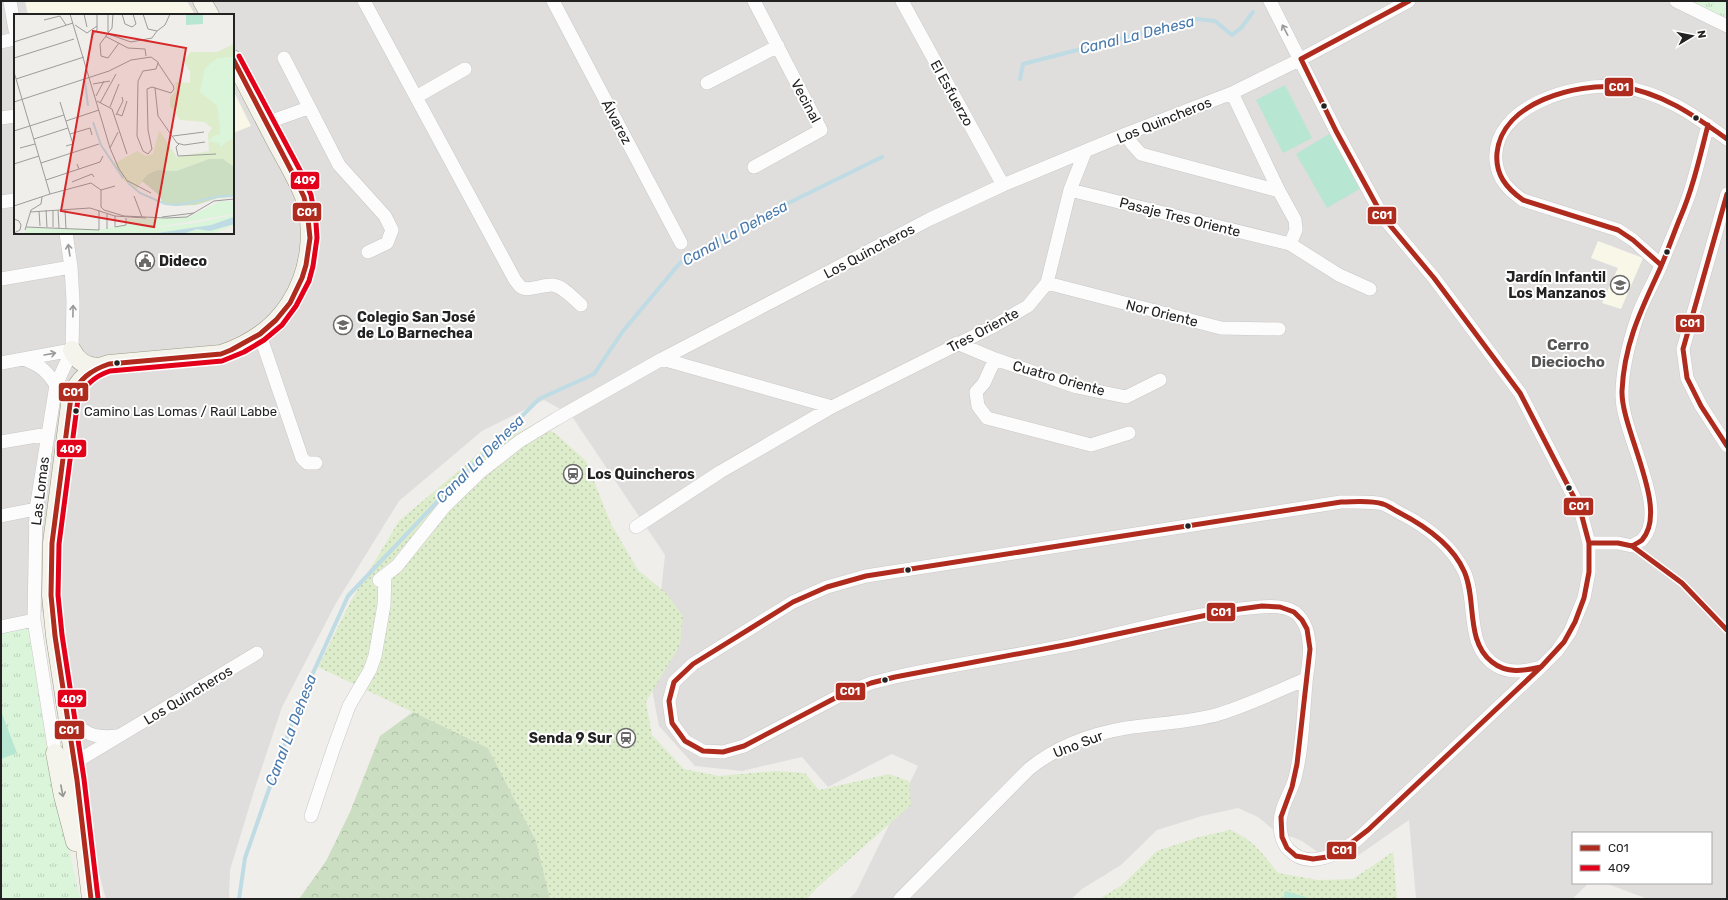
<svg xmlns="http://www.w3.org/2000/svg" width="1728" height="900" font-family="Rubik,sans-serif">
  <defs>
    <pattern id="grass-dots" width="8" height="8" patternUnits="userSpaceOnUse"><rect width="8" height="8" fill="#ddeccb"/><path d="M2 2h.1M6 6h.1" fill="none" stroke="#bdcaae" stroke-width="1.8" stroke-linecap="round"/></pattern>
    <pattern id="forest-crowns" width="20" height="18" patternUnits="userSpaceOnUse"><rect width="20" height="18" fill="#cbdec1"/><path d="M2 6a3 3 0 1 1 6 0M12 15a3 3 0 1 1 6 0" fill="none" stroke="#aebea6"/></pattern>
    <pattern id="park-tufts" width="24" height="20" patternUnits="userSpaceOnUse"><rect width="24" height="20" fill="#daf5da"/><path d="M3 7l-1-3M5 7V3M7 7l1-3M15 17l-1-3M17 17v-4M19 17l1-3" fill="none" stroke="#bbd2bb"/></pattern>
  </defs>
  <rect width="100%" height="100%" fill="#f0eeeb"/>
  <path fill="#dfdedc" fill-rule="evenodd" d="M1,1H1727V899H1648L1605,883H1711V833H1573V883H1589L1572,899H1416L1409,820L1356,857L1326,858L1302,841L1274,830L1258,817L1238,808L1202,816L1157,830L1121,865L1082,889L1071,899H849L856,892L918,766L892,754L828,787L802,757L742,771L695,766L659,726L651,684L665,555L571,415L544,400L482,431L399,501L336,603L282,707L255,788L230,870L229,899H106L96,863L62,608L1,621ZM15,15H233V233H15Z"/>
  <path fill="#f8f7e8" d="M25,1H187L195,15H28Z
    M233,90L251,126L233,133Z
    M1598,241L1643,258L1621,309L1602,303L1618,268L1591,258Z"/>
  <path fill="url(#grass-dots)" d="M537,423L556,434L586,461L611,524L638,570L666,593L683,616L680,645L646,702L652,735L684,769L719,776L776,771L805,773L819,790L889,774L909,781L911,805L818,887L807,899H550L536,841L488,748L318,667L351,601L399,521L482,451Z
    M1230,830C1255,841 1261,852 1278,873L1318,880L1353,879L1393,852L1397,899H1099L1122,885L1157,851L1199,837Z"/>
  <path fill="url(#forest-crowns)" d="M413,712L488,748L536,841L550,899H299L326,861L350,812L380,736Z"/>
  <path fill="url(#park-tufts)" d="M1687,1H1725L1727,2V20Z
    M28,624L47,748L80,899H1V627Z"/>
  <path fill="#b7e6d2" d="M1285,85L1312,138L1283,153L1256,100Z
    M1329,134L1361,188L1327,208L1296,154Z
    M1,711L17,753L1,759Z
    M1285,891L1309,898V899H1283Z"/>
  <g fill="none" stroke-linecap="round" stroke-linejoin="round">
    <path stroke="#bfdbe3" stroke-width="4" d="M1020,79L1023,64L1197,19L1215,21L1232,35L1241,28L1253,12
      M239,899L245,858L298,706L348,596L455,483L539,399L594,374L623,331L680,263L764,215L882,157"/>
    <g stroke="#c9c8c7" stroke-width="14">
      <path id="street" d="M10,1L15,30
        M364,1L416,97L465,69
        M553,1L681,243
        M754,1L821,130L754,167
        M902,1L1003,185
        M1270,1L1336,131L1383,217L1434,278L1520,393L1580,509L1589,543V572L1584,598L1570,632L1557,651L1541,667L1358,839C1340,853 1310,871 1289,850C1282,843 1280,832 1280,823C1280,807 1291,793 1295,778C1303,747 1303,714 1306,683C1307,670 1311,656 1309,642C1308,631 1305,621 1296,613C1287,606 1271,606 1260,607C1197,612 1135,630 1073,644C1014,656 954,664 895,677L871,683L839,696L744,746L723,752L703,751L685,741L672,723L669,701L674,682L693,664L793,602L827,587L866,576L1341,502C1352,502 1373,501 1383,504C1389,506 1394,510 1400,513C1426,526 1450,544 1464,571C1478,601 1464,648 1497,666C1511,674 1526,671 1541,667
        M1676,1L1727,26
        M1,42L15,39
        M284,58L339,165L385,216L392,230L387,243L368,252
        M707,83L778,46
        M1232,93L1279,191L1295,220L1296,230L1290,244
        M416,97L515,280C517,282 519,286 521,287C528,292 544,284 553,285C564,287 573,298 581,305
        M1,118L15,116
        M266,123L308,108
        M1126,134L1132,144L1141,154L1279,191
        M1070,190L1290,244L1339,275L1370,289
        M1727,194L1683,349L1687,378L1701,406L1727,446
        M1,202L15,200
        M66,233L71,267L73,301L72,350L56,385L36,509L34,620L55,753C60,761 64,764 74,763L257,653
        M1661,265L1633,240L1618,230L1523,200C1508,190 1498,179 1496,161C1491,106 1576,82 1619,87C1661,91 1694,115 1727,139
        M1,279L71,267
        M1047,283L1221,328L1279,329
        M260,335L302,458L307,463H316
        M957,343L995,359L1077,387L1126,397L1160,380
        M24,359C41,366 46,370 56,385
        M662,359L832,407
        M995,359L984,383L976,392L978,406L987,418L1091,445L1129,433
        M1,363L72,350
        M1,442L48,434
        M1,516L36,509
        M636,527L720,472L832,407L994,326L1028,306L1047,283L1070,190L1085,152
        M1589,543H1618L1632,546C1635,544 1639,542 1642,540C1671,511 1621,432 1622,395C1622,369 1629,342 1637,318C1643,299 1655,281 1662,263C1671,239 1682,216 1690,192C1697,170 1702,147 1708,125
        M379,580L397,566L445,506L479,473L520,441L556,419L662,359L930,219L1003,185L1126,134L1232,93L1301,59L1409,1
        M1,627L34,620
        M67,715C82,733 94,739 117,736
        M311,816L333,750L349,706L370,670L375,656L384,605L385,577
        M900,899L1029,769C1057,746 1091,734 1126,728C1157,723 1189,723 1219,714C1249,705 1277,691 1306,679"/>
    </g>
    <g stroke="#999a82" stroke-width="19">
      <path id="secondary" d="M202,1L210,15
        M72,350C77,361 85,366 97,367
        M55,753L63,796L75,842
        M91,899L77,780L55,636L51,595L52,543L71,397C78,379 90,369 109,364L221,354C249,345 274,328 290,303C310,272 315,232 304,197C297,178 285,159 275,140C261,113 247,86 233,59"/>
    </g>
    <use href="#street" stroke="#fdfcfc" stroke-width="13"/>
    <use href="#secondary" stroke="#f4f4ed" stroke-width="18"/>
    <g stroke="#fff" stroke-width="8">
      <path id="bus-1" d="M1301,59L1336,131L1383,217L1434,278L1520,393L1580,509L1589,543V572L1584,598L1575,622L1564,642L1541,667
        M1301,59L1409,1
        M1727,194L1683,349L1687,378L1701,406L1727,446
        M1661,265L1633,240L1618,230L1523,200C1506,188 1495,174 1497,153C1502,102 1576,83 1619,87C1660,91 1695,116 1727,139
        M1341,502C1355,502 1370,500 1383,504C1389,506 1394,510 1400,513C1425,526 1452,544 1464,571C1477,599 1465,641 1492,662C1507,674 1523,671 1541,667L1368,830L1342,850L1327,857L1313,859L1296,856L1287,848L1282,837L1281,817L1292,787L1297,764L1310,649L1307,629L1302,620L1294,612L1280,607L1262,606L1226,611L1070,644L895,677L871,683L839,696L744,746L723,752L703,751L685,741L672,723L669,701L674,682L693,664L793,602L827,587L866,576Z
        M1589,543H1618L1632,546C1635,544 1640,542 1642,540C1670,509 1621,430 1622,391C1624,345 1640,312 1659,271C1667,253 1673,235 1680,218C1693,188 1700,156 1708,125
        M1632,546L1682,583L1727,630
        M91,899L77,780L55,636L51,595L52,543L71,397C79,379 91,370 109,364L221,354L231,350L260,334L276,320L290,303L302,278L306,265L310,238L307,210L304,197L294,176L233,59"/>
    </g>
    <g stroke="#fff" stroke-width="8">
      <path id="bus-2" d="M98,898L84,779L62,635L58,595L59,544L78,399C85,384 95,376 110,371L222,361L244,352L264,340L282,325L296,306L309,281L313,266L317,238L316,223L311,195L301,172L239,56"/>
    </g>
    <use href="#bus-1" stroke="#af2b1e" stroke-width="5"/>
    <use href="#bus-2" stroke="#e2001a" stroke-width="5"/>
  </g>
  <defs><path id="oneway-shaft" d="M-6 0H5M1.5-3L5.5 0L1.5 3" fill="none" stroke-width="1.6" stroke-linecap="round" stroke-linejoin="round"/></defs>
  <g stroke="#9a9a9a">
    <use href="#oneway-shaft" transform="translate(1285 30) rotate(-118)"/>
    <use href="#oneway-shaft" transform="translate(69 250) rotate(-99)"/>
    <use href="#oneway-shaft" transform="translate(73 311) rotate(-89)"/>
    <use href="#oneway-shaft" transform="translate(50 354) rotate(-10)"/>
  </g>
  <use stroke="#969692" href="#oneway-shaft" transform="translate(62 791) rotate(79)"/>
  <defs>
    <g id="civic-ring" transform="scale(1)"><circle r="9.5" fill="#fff" stroke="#6a6968" stroke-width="1.5"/><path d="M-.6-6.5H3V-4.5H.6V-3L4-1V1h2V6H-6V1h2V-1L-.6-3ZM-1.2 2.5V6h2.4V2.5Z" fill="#6a6968"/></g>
    <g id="school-ring" transform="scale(1)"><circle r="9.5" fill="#fff" stroke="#6a6968" stroke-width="1.5"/><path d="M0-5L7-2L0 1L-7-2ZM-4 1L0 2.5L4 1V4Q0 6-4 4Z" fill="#6a6968"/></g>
    <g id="station-ring" transform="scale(1)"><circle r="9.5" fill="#fff" stroke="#6a6968" stroke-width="1.5"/><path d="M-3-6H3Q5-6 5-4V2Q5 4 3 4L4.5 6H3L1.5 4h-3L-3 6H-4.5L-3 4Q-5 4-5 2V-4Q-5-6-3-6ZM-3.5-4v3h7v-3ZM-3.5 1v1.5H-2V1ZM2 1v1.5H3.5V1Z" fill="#6a6968"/></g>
  </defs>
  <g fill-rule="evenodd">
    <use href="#civic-ring" x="145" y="261"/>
    <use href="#school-ring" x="1620" y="285"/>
    <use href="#school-ring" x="343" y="325"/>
    <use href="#station-ring" x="573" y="474"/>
    <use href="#station-ring" x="626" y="738"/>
  </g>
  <g fill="#222" stroke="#fff" stroke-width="1.5">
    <circle cx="1324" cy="106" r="3.5"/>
    <circle cx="1696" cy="118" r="3.5"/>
    <circle cx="1667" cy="252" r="3.5"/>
    <circle cx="117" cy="363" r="3.5"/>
    <circle cx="76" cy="411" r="3.5"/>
    <circle cx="1569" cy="488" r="3.5"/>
    <circle cx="1188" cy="526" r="3.5"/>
    <circle cx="908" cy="570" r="3.5"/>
    <circle cx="885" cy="680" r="3.5"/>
  </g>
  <g text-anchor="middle" stroke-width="4" stroke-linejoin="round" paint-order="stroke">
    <g font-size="13" fill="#222" stroke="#fff" text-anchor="start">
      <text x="84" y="416">Camino Las Lomas / Raúl Labbe</text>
    </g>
    <g font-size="14" fill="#222" stroke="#fff">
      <text transform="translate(952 93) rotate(61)" y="5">El Esfuerzo</text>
      <text transform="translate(806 101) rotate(62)" y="5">Vecinal</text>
      <text transform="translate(1164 120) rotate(-22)" y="5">Los Quincheros</text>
      <text transform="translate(617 122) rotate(62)" y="5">Álvarez</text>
      <text transform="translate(1180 217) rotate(14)" y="5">Pasaje Tres Oriente</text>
      <text transform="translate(869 251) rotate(-28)" y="5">Los Quincheros</text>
      <text transform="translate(1162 313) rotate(14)" y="5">Nor Oriente</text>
      <text transform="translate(983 330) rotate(-28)" y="5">Tres Oriente</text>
      <text transform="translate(1059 378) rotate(16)" y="5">Cuatro Oriente</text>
      <text transform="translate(40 491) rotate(-83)" y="5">Las Lomas</text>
      <text transform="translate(188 695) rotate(-31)" y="5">Los Quincheros</text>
      <text transform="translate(1078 744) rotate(-21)" y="5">Uno Sur</text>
    </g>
    <g font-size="14" font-weight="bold" fill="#222" stroke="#fff" text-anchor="start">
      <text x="159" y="266">Dideco</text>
      <text x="1606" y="282" text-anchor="end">Jardín Infantil<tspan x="1606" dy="16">Los Manzanos</tspan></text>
      <text x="357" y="322">Colegio San José<tspan x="357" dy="16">de Lo Barnechea</tspan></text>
      <text x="587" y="479">Los Quincheros</text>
      <text x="612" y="743" text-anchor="end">Senda 9 Sur</text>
    </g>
    <g font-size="15" font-style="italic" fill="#4a7aab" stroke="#fff">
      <text transform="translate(1137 35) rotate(-14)" y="5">Canal La Dehesa</text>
      <text transform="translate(735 233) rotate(-29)" y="5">Canal La Dehesa</text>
      <text transform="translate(480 459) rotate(-45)" y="5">Canal La Dehesa</text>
      <text transform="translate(291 730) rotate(-69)" y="5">Canal La Dehesa</text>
    </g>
    <g font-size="15" font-weight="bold" fill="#555" stroke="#fff">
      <text x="1568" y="350">Cerro<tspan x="1568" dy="17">Dieciocho</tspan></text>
    </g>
  </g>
  <g transform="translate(14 14)">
    <rect width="220" height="220" fill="#f0eeeb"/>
    <path d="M220,30V153L209,145H195L162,157L144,156L134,160L122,176L108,165L101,149L123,137L132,142L139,140L145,116L163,143L195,137L194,120L198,114L190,108L166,106L156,92V84L162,76L161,68L176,69V57L170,48L176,38H203Z" fill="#ddeccb"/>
    <path d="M195,145H209L220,153V183L204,184L182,191L160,192L148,188L146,182L128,167L134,160L144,156L162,157Z" fill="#cbdec1"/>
    <path d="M220,37V123L206,133V130L195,127L192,130L199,122L206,120V114L203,92L186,78L187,72L191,54L203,44L218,43ZM207,187H220V200L130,215L181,209L220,201V211L198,220H108L122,216L104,220H11L13,214L88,215L111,211L112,205L175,203Z" fill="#daf5da"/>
    <path d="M172,0H189V10L172,11Z" fill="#b7e6d2"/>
    <path d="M220,203V210L196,217L183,215L169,220H137L197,211Z" fill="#bfdbe3"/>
    <path fill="none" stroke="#bfdbe3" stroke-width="2" d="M71,67L74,92M79,108L87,131L109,164M114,169L126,179L151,190L163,191L207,182H220"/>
    <path fill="none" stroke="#9e9c9b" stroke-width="1" d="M56,0L96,134L105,155L114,168M70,0L73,13M99,0L98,14L86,30L87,42L94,44L105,29M108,0L111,10L118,13L122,10L119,0M129,0L134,15L143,17L151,11L156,0M30,6L46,2L52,11M61,11L73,19L83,12M94,19V0M94,20L117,28L138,24L143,17M91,22L114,34L131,35L132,42M77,23L83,16V0M0,28L59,9M0,44L60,25M0,58L36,180L0,192M2,65L70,43M79,70L96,67M141,74L144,102L163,129L170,131L191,128M82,82L90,67M83,87L98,95L113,140M0,88L95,57L117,46L137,43L144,48V49L158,70L159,71L160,75L157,79L138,73L133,75L134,116L138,135L134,140L129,137L123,122L124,67L129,57L142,55L144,49M46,88L59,130L52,132M86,89L102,60M96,93L105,70M103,100L108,102L113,87M102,101L109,87L108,83M52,107L85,96M0,117L50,101M56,120L76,114L78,121M159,122L190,118M20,125L54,114M165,130L162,133L164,142L202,140M6,134L21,130M96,134L104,118M27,149L85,130M0,150L25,142M65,155L86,148L89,142M32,166L65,155L63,150M114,167L137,179M58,168L78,160L80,163M87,176L101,172M36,180L77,169L87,176V193L90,196L110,202L152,204L173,203L200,187L220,185M120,182L128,203M32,196L33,213M39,196V213M44,196L45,214M51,196L52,215M25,197L26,212M16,198L76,194L101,202L132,204M101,202V213L112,211V204M148,203L180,199M0,205L5,207L7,211L6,216L0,219M12,213L85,216V196M93,215V200M11,216L17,196L27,190L28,183"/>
    <path fill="#d62828" fill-opacity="0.15" stroke="#d62828" stroke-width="2" d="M79,17L172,34L140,213L47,197Z"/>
    <rect width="220" height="220" fill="none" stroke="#222" stroke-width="2"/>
  </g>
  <g stroke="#fff" stroke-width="1.5">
    <rect x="1604" y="77" width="30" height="20" rx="4" fill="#af2b1e"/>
    <rect x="290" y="171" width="30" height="19" rx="4" fill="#e2001a"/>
    <rect x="292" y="202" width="30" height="20" rx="4" fill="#af2b1e"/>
    <rect x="1367" y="206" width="30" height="19" rx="4" fill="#af2b1e"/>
    <rect x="1675" y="314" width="30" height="19" rx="4" fill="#af2b1e"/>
    <rect x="58" y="382" width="31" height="20" rx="4" fill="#af2b1e"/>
    <rect x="56" y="439" width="31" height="19" rx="4" fill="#e2001a"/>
    <rect x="1563" y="497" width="31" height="19" rx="4" fill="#af2b1e"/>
    <rect x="1206" y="602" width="30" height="20" rx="4" fill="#af2b1e"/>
    <rect x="835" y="682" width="31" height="19" rx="4" fill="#af2b1e"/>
    <rect x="57" y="689" width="30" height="19" rx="4" fill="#e2001a"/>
    <rect x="54" y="720" width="31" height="20" rx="4" fill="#af2b1e"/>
    <rect x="1326" y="841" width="31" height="19" rx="4" fill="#af2b1e"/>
  </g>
  <g font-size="11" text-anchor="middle" font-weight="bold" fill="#fff">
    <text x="1619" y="91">C01</text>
    <text x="305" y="184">409</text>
    <text x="307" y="216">C01</text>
    <text x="1382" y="219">C01</text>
    <text x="1690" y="327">C01</text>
    <text x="73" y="396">C01</text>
    <text x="71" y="453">409</text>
    <text x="1579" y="510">C01</text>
    <text x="1221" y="616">C01</text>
    <text x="850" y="695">C01</text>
    <text x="72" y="703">409</text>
    <text x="69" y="734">C01</text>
    <text x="1342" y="854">C01</text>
  </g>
  <rect width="1728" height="900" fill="none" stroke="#222222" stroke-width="4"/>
  <rect x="1572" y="832" width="140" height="52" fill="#ffffff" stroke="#a7a7a7"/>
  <rect x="1580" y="845" width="20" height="6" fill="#af2b1e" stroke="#a7a7a7"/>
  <text x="1608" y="852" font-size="12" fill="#222222">C01</text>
  <rect x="1580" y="865" width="20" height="6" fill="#e2001a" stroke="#a7a7a7"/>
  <text x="1608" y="872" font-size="12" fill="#222222">409</text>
  <g transform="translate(1692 36) rotate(80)" stroke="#ffffff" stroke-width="3" paint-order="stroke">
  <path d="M0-3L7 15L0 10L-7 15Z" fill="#222222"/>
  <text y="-6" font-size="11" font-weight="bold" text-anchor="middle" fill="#222222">N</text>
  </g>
</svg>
